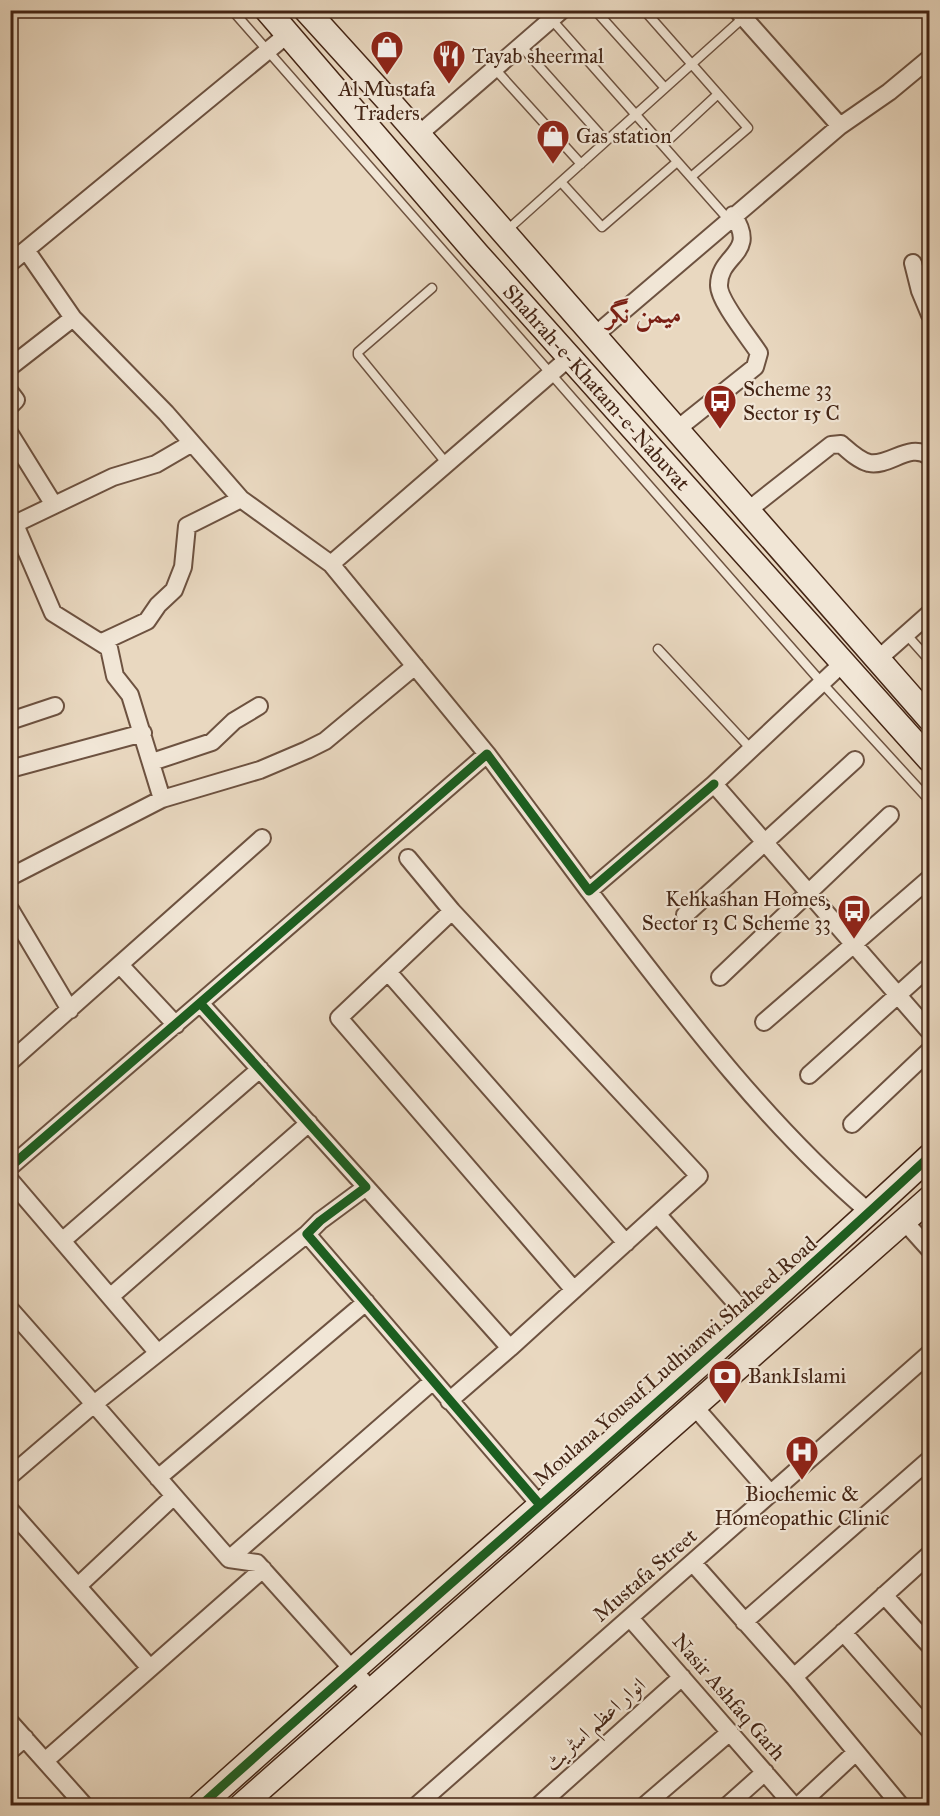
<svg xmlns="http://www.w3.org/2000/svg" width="940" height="1816" font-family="'IM FELL Great Primer',Amiri,serif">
  <rect width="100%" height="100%" fill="#e9d8c0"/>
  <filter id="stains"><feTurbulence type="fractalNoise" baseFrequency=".00333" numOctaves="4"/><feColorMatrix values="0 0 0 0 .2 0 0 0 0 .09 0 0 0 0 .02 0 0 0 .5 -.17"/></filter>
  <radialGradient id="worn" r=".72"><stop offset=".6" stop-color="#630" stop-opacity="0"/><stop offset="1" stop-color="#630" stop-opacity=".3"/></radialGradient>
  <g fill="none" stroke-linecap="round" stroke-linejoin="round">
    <g stroke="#6d5240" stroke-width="11">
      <path id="lane" d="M232,10L822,683L930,801
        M595,10L665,88
        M644,10L748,128L691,177
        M552,20L728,219
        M521,46L606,141
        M495,69L581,164
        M663,145L718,94
        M561,182L602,227L677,162
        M505,232L743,18
        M432,288L358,352V355L447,464
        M906,634L930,661
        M658,649L751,749"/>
    </g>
    <g stroke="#6d5240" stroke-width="20">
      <path id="street" d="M737,10L840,126
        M418,135L562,10
        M26,250L73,318L166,413L241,499L331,564
        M10,263L288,34
        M913,263L920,291L930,315
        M594,336L840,126L889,92L930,58
        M10,367L73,318
        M10,392L16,400L10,406
        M676,430L755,367L759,353C750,339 718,300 719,285C719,254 759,254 733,215
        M10,434L54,505
        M747,511L831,445L841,444C849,451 858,460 869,463C890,467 910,441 930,457
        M102,642L147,621L158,605L174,590L183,567L187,526L241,499
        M877,660L930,613
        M843,663L714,784L930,1032
        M10,721L55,706
        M487,754L331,564L570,357
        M152,762L212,742L234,721L259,706
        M10,769L143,733
        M162,799L130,695L115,676L109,648L53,613L16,527L21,521L113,477L156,464L192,443
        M408,858L452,911L699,1176L510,1348
        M10,877L162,799L260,770L307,750L325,741L415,666
        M589,891C675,1003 762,1121 869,1212
        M10,909L70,1010
        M452,911L339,1018L574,1290
        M685,915L855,760
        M121,966L176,1025
        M388,972L626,1243
        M720,977L890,815
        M200,1003L487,754L589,891L714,784
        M764,1022L930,878
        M10,1062L262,838
        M809,1075L930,966
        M852,1124L930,1050
        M10,1167L200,1003L366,1187L320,1221L307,1234L540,1505
        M10,1180L158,1353L94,1404L229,1559L257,1563L371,1690
        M366,1187L510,1348L449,1401
        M657,1214L750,1319
        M904,1221L930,1250
        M62,1241L260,1069
        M110,1297L309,1123
        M10,1309L94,1404L10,1476
        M158,1353L307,1234
        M693,1405L771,1494
        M158,1478L366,1302
        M10,1510L150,1668
        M229,1559L433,1381
        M693,1563L794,1677L901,1806
        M78,1586L174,1496
        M884,1595L930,1646
        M630,1618L794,1806
        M744,1622L930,1459
        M843,1632L930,1731
        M794,1677L930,1554
        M10,1722L85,1806
        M10,1751L25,1738
        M46,1760L263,1569
        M416,1806L930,1353
        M538,1806L682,1677
        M644,1806L730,1732
        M727,1806L765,1772
        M798,1806L856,1752"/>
    </g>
    <g stroke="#442515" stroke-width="27">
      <g id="secondary">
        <path id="s1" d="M267,10L477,254L930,760"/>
        <path d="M306,10L395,108L930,719"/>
        <path d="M200,1806C442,1588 691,1378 930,1156"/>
        <path d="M241,1806L930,1198"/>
      </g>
    </g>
    <use href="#lane" stroke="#f1e6d6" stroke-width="8"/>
    <use href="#street" stroke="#f1e6d6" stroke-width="16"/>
    <use href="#secondary" stroke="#f1e6d6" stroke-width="24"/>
    <g stroke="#f1e6d6" stroke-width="13">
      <path id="cycleway" d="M200,1003L487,754L589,891L714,784
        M10,1167L200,1003L366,1187L320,1221L307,1234L540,1505
        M200,1806C442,1588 691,1378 930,1156"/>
    </g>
    <use href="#cycleway" stroke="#1b5e20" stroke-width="9"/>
  </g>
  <defs>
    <g id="shop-pin" transform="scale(1.725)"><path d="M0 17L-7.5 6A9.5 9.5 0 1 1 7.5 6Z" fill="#8f2418" stroke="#f1e6d6"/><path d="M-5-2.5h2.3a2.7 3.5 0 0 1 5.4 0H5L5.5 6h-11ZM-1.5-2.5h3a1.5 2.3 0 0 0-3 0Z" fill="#fff"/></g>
    <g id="restaurant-pin" transform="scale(1.725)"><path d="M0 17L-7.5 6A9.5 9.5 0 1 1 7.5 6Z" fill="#8f2418" stroke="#f1e6d6"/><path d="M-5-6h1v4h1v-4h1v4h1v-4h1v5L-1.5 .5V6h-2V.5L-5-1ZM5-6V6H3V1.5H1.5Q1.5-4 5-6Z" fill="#fff"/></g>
    <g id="bus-pin" transform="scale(1.725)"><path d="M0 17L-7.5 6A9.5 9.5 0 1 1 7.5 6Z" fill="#8f2418" stroke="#f1e6d6"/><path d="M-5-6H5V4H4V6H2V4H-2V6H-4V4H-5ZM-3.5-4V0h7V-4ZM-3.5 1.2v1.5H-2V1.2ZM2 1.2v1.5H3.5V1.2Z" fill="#fff"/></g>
    <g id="bank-pin" transform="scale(1.725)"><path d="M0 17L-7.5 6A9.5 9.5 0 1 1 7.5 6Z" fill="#8f2418" stroke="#f1e6d6"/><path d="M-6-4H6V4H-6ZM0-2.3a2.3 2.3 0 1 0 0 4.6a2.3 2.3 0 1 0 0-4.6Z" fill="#fff"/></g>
    <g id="hospital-pin" transform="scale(1.725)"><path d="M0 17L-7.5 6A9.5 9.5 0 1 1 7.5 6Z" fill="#8f2418" stroke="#f1e6d6"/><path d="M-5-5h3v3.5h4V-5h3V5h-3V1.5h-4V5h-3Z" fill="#fff"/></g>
  </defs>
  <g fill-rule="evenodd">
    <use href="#shop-pin" x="387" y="47"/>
    <use href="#restaurant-pin" x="449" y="56"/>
    <use href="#shop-pin" x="553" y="136"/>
    <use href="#bus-pin" x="720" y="401"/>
    <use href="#bus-pin" x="854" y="911"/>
    <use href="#bank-pin" x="725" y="1376"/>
    <use href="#hospital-pin" x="802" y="1452"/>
  </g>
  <g text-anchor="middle" stroke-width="4.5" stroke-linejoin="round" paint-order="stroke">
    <g font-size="21" fill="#442515" stroke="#f1e6d6" text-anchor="start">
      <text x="472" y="63">Tayab sheermal</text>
      <text x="387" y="96" text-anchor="middle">Al Mustafa<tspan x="387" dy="24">Traders</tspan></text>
      <text x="576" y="143">Gas station</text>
      <text x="743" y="396">Scheme 33<tspan x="743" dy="24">Sector 15 C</tspan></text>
      <text x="831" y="906" text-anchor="end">Kehkashan Homes,<tspan x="831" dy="24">Sector 13 C Scheme 33</tspan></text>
      <text x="748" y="1383">BankIslami</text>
      <text x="802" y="1501" text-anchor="middle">Biochemic &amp;<tspan x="802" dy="24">Homeopathic Clinic</tspan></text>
    </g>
    <g font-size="21" fill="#442515" stroke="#f1e6d6">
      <text dy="7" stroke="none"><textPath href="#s1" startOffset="501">Shahrah-e-Khatam-e-Nabuvat</textPath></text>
      <text transform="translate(675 1361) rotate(-41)" y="7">Moulana Yousuf Ludhianwi Shaheed Road</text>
      <text transform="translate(645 1575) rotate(-41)" y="7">Mustafa Street</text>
      <text transform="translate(729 1697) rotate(49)" y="7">Nasir Ashfaq Garh</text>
      <text transform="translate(595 1724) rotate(-42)" y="7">انوار اعظم اسٹریٹ</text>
    </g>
    <g font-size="27" font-weight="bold" fill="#7a1f14" stroke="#f1e6d6">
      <text x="644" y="323">میمن نگر</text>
    </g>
  </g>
  <rect width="940" height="1816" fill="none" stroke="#e9d8c0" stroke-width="36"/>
  <rect x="12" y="12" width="916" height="1792" fill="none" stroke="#442515" stroke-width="3"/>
  <rect x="18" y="18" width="904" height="1780" fill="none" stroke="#442515" stroke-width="1.5"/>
  <rect width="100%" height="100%" filter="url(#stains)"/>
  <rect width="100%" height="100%" fill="url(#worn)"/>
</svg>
